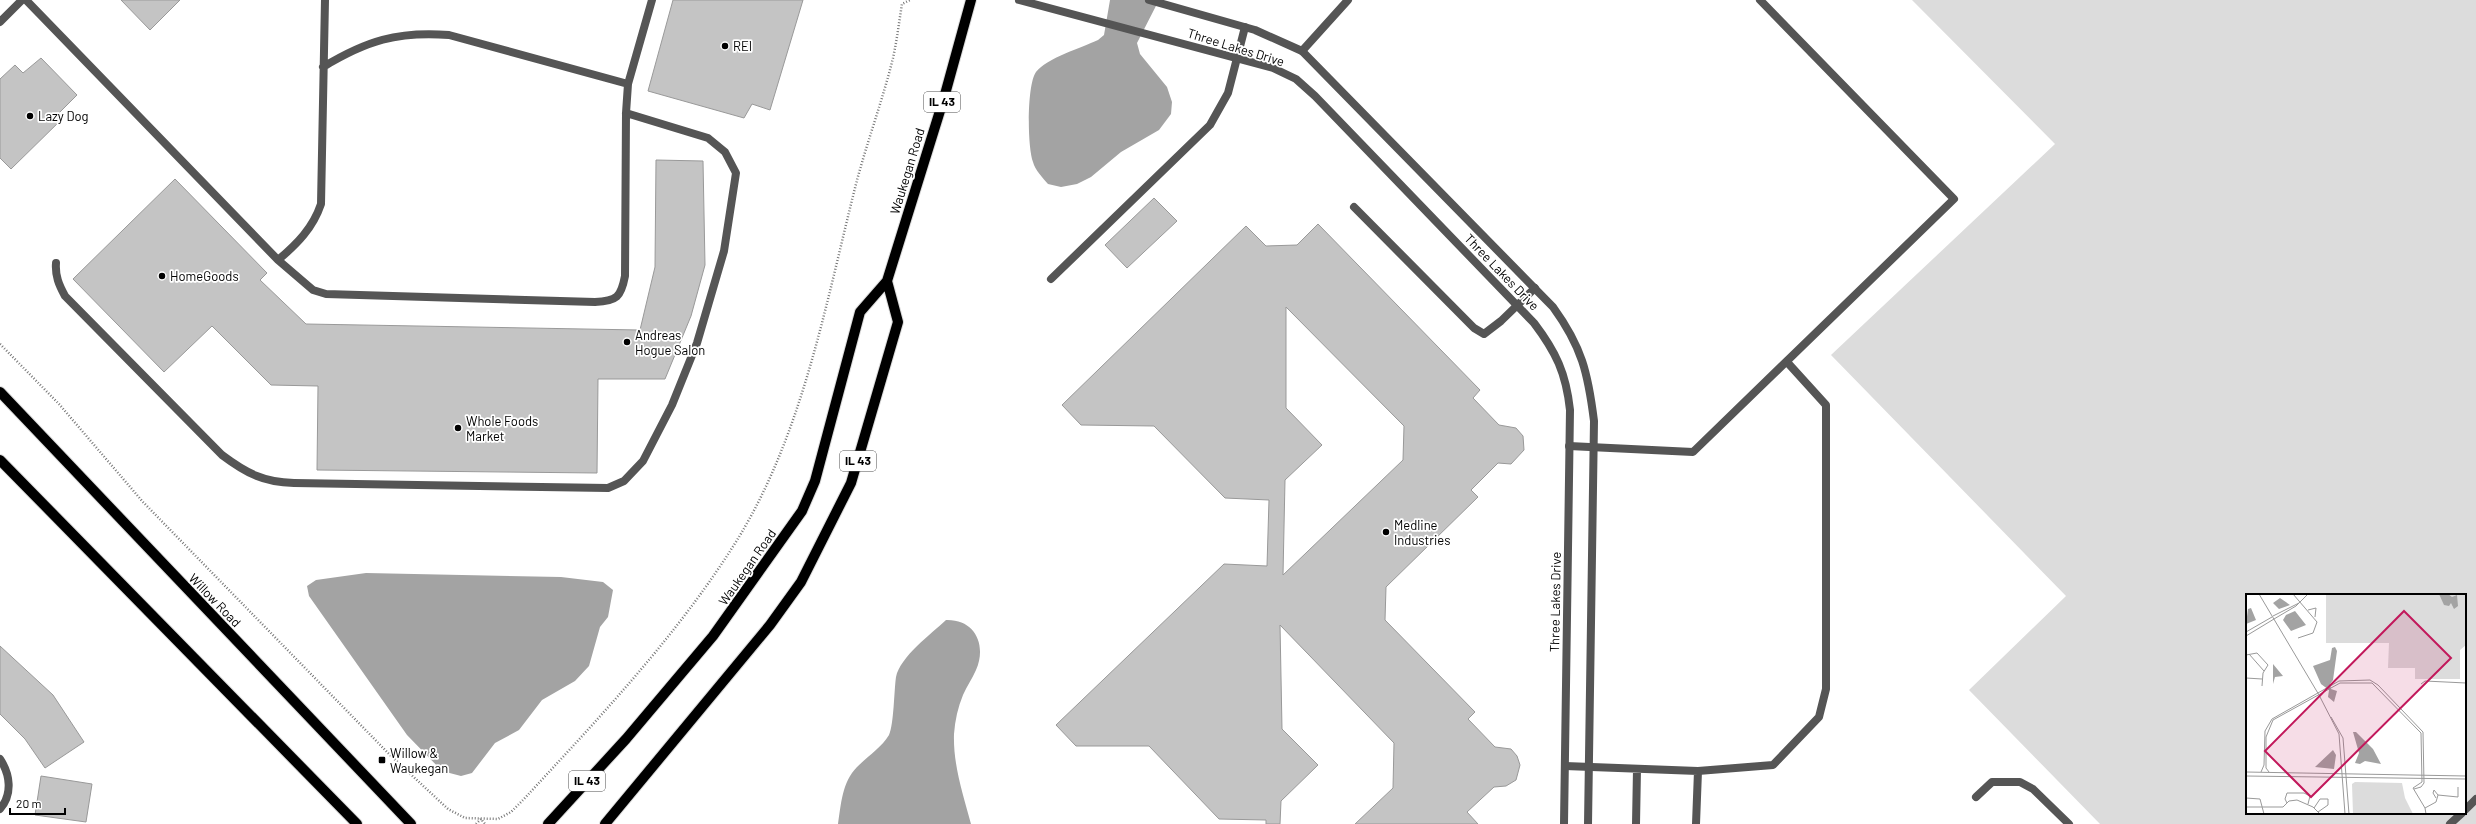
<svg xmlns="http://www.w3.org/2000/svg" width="2476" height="824" font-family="Barlow,sans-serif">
  <rect width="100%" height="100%" fill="#fff"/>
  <path fill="#dcdcdc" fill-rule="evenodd" d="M1912,0H2476V824H2100L1969,690L2066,596L1831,355L2055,144ZM2247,595H2465V813H2247Z"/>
  <path fill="#a3a3a3" d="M1110,0H1159L1137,43L1140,54L1167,87L1172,102L1171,114L1159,130L1121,152L1091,177L1077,184L1061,187L1048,184C1043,178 1035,170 1033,162C1027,146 1027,84 1036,72C1047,58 1081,48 1098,40L1104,35Z
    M366,573L561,577L603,582L613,590L608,617L600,627L589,666L575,681L542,700L519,730L495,743L472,773L461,776L442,771L407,735L309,596L307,586L316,580Z
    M946,620C975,619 987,645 976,670C972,679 967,686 963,695C958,707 955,720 954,734C953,765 963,794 971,824H838C841,805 842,782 857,767C868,756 881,748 889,735C894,724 894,691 896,677C900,657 931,634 946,620Z"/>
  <path fill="#c4c4c4" stroke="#999" fill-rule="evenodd" d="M121,0H180L150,30Z
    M673,0H803L770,110L752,104L744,118L648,91Z
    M41,58L77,95L59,113L63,118L11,169L0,158V79L15,65L23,73Z
    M656,160L703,161L705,265L691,316L665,379H598L597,473L317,470L318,386L271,385L212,326L164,372L73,279L175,179L267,273L260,280L306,324L640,330L655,267Z
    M1154,198L1177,221L1127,268L1105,245Z
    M1318,224L1480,390L1473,398L1499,425L1516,428L1523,436L1524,450L1511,464L1498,463L1471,490L1478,497L1386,587L1385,620L1475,712L1468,719L1495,747L1511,749L1517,756L1520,765L1516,780L1506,786L1494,787L1467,812L1478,824H1355L1393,788L1394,743L1280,625L1282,729L1318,765L1281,801L1280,824H1266V820L1219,819L1149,746H1076L1056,725L1224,564L1267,566L1269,500L1225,498L1154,426L1081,425L1062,405L1246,226L1266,246L1297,245ZM1286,307L1404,426L1403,460L1283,575L1285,480L1322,445L1286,408Z
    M0,646L53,695L84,742L45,768L25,739L0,714Z
    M41,776L92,784L86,822L35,815Z"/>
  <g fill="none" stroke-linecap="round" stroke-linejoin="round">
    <g stroke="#dbdbdb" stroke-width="12">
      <path id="primary" d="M0,392L411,824
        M0,460L357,824
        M548,824L626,739L713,636L802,511L815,481L860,312L887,281L944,98L971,0
        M605,824L770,625L801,582L851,483L898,322L887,281"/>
    </g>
    <path stroke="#777" stroke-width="2.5" stroke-dasharray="1 2" stroke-linecap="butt" d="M0,344L59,404L143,502L390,755L448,809L465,818L498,819L511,812L524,799C598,719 675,638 734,545C801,439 824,312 854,192C865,147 882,103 893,58C897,40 899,22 902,4L910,0
      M476,824L481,819L485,824"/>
    <path stroke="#555" stroke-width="8" d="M26,0L278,260L313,290L326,294L595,302C617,301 621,297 625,276L626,113L628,84L652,0
      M1302,51L1348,0
      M323,67C366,41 397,31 449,35L628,84
      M1354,207L1474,328L1484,334L1501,321L1535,288
      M278,260C297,244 313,228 321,204L325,0
      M56,263C55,276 59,285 65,296L222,455C246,473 263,482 294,483L608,488L624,481L643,461L672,405L697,343L724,251L736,173L725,152L708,138L626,113
      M1051,279L1210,125L1228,93L1245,27
      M1569,446L1693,452L1954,199L1760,0
      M1565,766L1698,771
      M2465,810L2476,799
      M1636,824L1637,769
      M1696,824L1698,771L1773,765L1819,717L1826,689V405L1787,362
      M2450,824L2462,813"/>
    <path stroke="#555" stroke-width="8" d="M1019,0L1273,68L1296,79L1315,96L1534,323C1556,352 1566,373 1570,410L1564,824
      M1149,0L1255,30L1302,51L1553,307C1582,347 1588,373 1594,421L1588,824
      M0,22L22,0
      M0,759C10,774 13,794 0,809
      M1976,797L1992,782H2020L2033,789L2069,824"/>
    <use href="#primary" stroke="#000" stroke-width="10"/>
  </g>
  <g fill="#000" stroke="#fff" stroke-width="1.5">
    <circle cx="725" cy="46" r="4"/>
    <circle cx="30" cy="116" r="4"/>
    <circle cx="162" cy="276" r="4"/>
    <circle cx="627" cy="342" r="4"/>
    <circle cx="458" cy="428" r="4"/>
    <circle cx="1386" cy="532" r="4"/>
    <rect x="378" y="756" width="8" height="8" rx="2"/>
  </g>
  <g text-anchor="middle" stroke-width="3.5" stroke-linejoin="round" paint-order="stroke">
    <g fill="#fff" stroke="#4c4c4c" stroke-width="1">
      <rect x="924" y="92" width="36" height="20" rx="3"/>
      <rect x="840" y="451" width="36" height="20" rx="3"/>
      <rect x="569" y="771" width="36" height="20" rx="3"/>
    </g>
    <g font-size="12" font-weight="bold" fill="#000">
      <text x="942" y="106">IL 43</text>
      <text x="858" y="465">IL 43</text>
      <text x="587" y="785">IL 43</text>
    </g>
    <g font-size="13" fill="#000" stroke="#fff" text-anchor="start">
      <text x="733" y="51">REI</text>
      <text x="38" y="121">Lazy Dog</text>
      <text x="170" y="281">HomeGoods</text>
      <text x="635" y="340">Andreas<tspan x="635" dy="15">Hogue Salon</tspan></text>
      <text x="466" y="426">Whole Foods<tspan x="466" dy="15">Market</tspan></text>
      <text x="1394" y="530">Medline<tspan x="1394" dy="15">Industries</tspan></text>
      <text x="390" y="758">Willow &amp;<tspan x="390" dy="15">Waukegan</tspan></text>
    </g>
    <g font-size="13" fill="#000" stroke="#fff">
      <text transform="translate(1236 47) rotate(17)" y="5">Three Lakes Drive</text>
      <text transform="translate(907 171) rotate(-73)" y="5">Waukegan Road</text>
      <text transform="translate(1502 272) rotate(46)" y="5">Three Lakes Drive</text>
      <text transform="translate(747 567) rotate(-55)" y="5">Waukegan Road</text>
      <text transform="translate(215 600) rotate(46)" y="5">Willow Road</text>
      <text transform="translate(1555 602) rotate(-89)" y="5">Three Lakes Drive</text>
    </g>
  </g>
  <g transform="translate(2246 594)">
    <rect width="220" height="220" fill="#fff"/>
    <path d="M80,0H220V51L214,56V85H169V74H142L143,49H80ZM109,188L156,189L159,204L167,220H107L106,190Z" fill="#dcdcdc"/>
    <path d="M193,0H202L206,3L211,1L212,12L208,15L205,9L203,12L198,11ZM34,4L44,11L33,15L27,9ZM5,14L10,26L0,30L2,15ZM49,17L60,31L45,37L37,26L40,21ZM86,54L89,53L91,57L87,86L84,90L85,95L91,97L88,108L82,103L83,96L75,90L67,72L84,66ZM27,70L37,82L29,83L27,90ZM107,138H110L127,155L135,170L119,167L114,170L109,169L113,159ZM87,156L90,161L88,175L69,173Z" fill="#a3a3a3"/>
    <path fill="none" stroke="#999" stroke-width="1" d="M13,0L73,101L93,140L99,220M47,0L71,28L67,39L52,44M62,16L70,14L69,23M27,22L53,9M28,25L50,12L62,0M0,38L26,23M0,42L28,25M3,60L18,77M0,61L11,59L22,71L17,79L16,92M0,84L16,85M175,90L179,87L220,89M85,123L97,144L103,220M0,178L220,182M15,178L18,171L19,137L26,125L93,87L124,86L132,91L177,138L178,189L175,193L168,195M23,178L20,174V143L27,126L94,89H126L175,139L176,188L167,194L179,214L180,220M0,182L220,185M192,201L212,203V193M0,204L14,205L18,220M41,209L39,205L41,199H58L64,202L62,210M0,213H37M37,213L43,207L51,206L67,213L74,220M68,214L74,205H82V211L72,218M179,214L190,208L192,201L188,196L187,199L190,204"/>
    <path fill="#c2185b" fill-opacity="0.15" stroke="#c2185b" stroke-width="2" d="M158,17L205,64L65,203L19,157Z"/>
    <rect width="220" height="220" fill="none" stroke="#000" stroke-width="2"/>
  </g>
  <path d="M10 808v6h55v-6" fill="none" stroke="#000000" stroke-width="2"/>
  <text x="16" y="808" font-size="12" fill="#000000" stroke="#ffffff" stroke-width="3" paint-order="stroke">20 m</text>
</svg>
